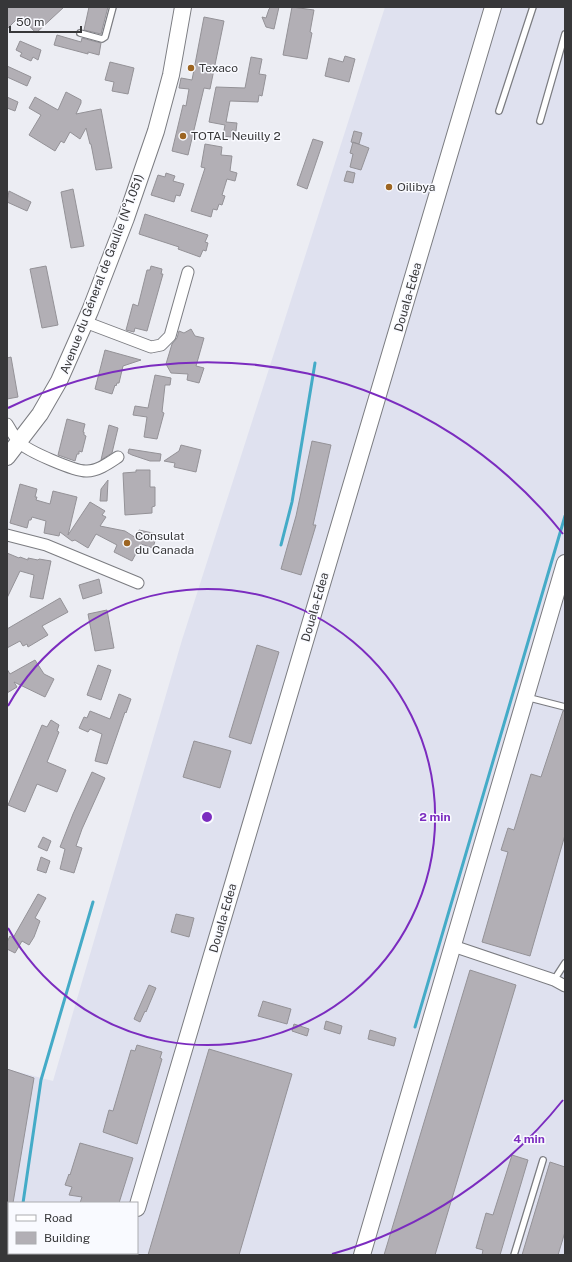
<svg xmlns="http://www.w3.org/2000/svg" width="572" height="1262" font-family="'Public Sans',sans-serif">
  <rect width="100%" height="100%" fill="#ecedf3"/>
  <path fill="#dfe1ef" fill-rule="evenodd" d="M385,7H565V1255H7V1069L53,1081L182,640ZM9,1203H137V1253H9Z"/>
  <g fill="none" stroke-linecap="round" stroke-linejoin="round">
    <path stroke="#44abc7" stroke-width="3" d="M281,545L292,502L315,363
      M415,1027L565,516
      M23,1203L41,1080L93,902
      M9,1255L10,1253"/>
  </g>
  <path fill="#b2afb5" stroke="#949297" d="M7,7H64L36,33L20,16L7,29Z
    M89,7H108L101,34L84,30Z
    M271,7H279L274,29L266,27L262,17L266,18L269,9Z
    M292,7L314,10L310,32L312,33L307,59L283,55Z
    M204,17L224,21L210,89L204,88L188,155L172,151L183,105L186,106L189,89L179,88L181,78L192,80Z
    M57,35L81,42L82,38L101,43L99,55L88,52V54L54,45Z
    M20,41L41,50L38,60L33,57L31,61L20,56L22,53L16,50Z
    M345,56L355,59L349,82L325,76L329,58L343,62Z
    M251,57L262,59L259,74L266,75L262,96L259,95L258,102L230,101L226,122L237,123L236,131L232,130L231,137L223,136L225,125L209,122L216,87L245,88Z
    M110,62L134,68L128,94L112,91L114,82L105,80Z
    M7,66L31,77L27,86L7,77Z
    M66,92L81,100V103L76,114L101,109L112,168L96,170L91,144H90L86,128L80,139L70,132L64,143L61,141L55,151L29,135L41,115L29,108L35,97L58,110Z
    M7,97L18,102L15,111L7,108Z
    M354,131L362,133L359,144L351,142Z
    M313,139L323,142L307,189L297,185Z
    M353,142L369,148L361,170L350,167L353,154L350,153Z
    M205,144L222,147L221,155L232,156L230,171L237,173L235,181L227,179L222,195L225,196L222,205L219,204L217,210L213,209L211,217L191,211L205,168L201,167Z
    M347,171L355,173L353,183L344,181Z
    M166,173L175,176L173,181L184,184L180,196L176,195L174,202L151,195L158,175L165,177Z
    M73,189L84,246L71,248L61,192Z
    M9,191L31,202L27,211L7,202Z
    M145,214L208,235L205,242L208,243L206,251L203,250L200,257L178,249L179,247L139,234Z
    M46,266L58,325L42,328L30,269Z
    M151,266L162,269L161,274H163L147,331L135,328L134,332L126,330L133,304L138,306L147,270H150Z
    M191,329L195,336L204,338L196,366L204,368L199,383L187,380L188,374L171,373L166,364L172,344L177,338L179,331L184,333Z
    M105,350L141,360L123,366L119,383H117L116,386L115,385L112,394L95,389Z
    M11,357L18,397L7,399V358Z
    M155,375L171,378L170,385H165L162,412L164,413L157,439L144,437L147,417L133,415L135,406L148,408Z
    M67,419L85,424L83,432H84V435L86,436L82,452L79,451V454H77L75,461L58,455Z
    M109,425L118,428L112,453L101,460Z
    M312,441L331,445L313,525H316L301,575L281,569L296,516Z
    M181,445L201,450L196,472L174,467L175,463L164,461L179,451Z
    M129,449L161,454L160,461H150L132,455L128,453Z
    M136,470H150V487H155V506L152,507V513L125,515L123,473L136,472Z
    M108,480L107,501H100L101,489Z
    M20,484L37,489L35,497H37L36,500L50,504L53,491L77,497L68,535L90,502L105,511L102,515L106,517L100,526L125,531L136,538L139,530L157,534L153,548L141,544L132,561L114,552L117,545L96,534L88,548L75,540L72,541L60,532L59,536L44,533L46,521L32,517L31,520H29L27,528L10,523Z
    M7,553L19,558L20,557L28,560V558L38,560L39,559L51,561L43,599L30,597L34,575L20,571L7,598Z
    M99,579L102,593L83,599L79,585Z
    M60,598L68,612L42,626L48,635L28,647L27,644L23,646L20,641L7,648V629Z
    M107,610L114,648L95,651L88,614Z
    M257,645L279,652L251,744L229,737Z
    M35,660L44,674L54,679L45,697L14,682L17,687L7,693V669L10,674Z
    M98,665L111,670L101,700L87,695Z
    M119,694L131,699L126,713L125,712L107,764L95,761L102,734L90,729L88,732L79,728L84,717L87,718L90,711L110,719Z
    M563,711H565V835L530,956L482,942L508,852L501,850L508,828L514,830L531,774L541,777Z
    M51,720L59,725L57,731L59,732L47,762L66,770L57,792L37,784L25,812L8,805L42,725L47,727Z
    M194,741L231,751L220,788L183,777Z
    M92,772L105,778L82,829L76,846L82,848L74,873L60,869L65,849L60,847L73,814Z
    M43,837L51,841L47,851L38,847Z
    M41,857L50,861L46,873L37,870Z
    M38,894L46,898L35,918L40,921L34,937L29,945L22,941L15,953L7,949V942L10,936L13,938Z
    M176,914L194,918L189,937L171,932Z
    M470,970L516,985L435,1255H384Z
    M149,985L156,988L146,1012L145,1011L140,1022L134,1019Z
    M263,1001L291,1009L287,1024L258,1016Z
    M326,1021L342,1026L340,1034L324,1029Z
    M294,1024L309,1029L307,1036L292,1031Z
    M370,1030L396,1038L394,1046L368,1039Z
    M137,1045L162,1052L160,1058L162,1059L137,1144L103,1132L109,1110L113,1111L131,1050L135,1051Z
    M209,1049L292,1074L239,1255H148Z
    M7,1069L34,1078L13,1203H9V1211H7Z
    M80,1143L133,1158L119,1203H80L82,1197L69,1195L72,1187L65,1185L69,1174L70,1175Z
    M512,1155L528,1160L500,1255H482L483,1250L476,1248L486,1213L493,1215Z
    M550,1162L565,1167V1232L558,1255H522Z"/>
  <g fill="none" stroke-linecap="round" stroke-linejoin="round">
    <g stroke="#7b7c81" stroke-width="8">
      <path id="service" d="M80,33L102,39L105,37L113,7
        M499,111L533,7
        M540,121L565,34
        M526,697L565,707
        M554,980L565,963
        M514,1255L543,1160"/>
    </g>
    <g stroke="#7b7c81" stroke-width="13">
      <path id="minor" d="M85,322L151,347L161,345L170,336L188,272
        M7,424C11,430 14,437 19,442C27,451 76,472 87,471C98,471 109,463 118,457
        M7,535L46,545L138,583
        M453,946L554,980L565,986"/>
    </g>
    <g stroke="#7b7c81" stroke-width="18">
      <path id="secondary" d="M7,457L40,414L59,381L90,311L126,218L156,131L171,75L183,7
        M137,1208L493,7
        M123,1255L124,1253
        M362,1255L565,563"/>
    </g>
    <use href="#service" stroke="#fff" stroke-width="5.5"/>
    <use href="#minor" stroke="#fff" stroke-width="11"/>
    <use href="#secondary" stroke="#fff" stroke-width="16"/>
    <path stroke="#727276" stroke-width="3" stroke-dasharray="8 4" stroke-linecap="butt" d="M22,1255L23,1253"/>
  </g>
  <g fill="none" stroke="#7b2cbf" stroke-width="2">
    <path d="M8 706A228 228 0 1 1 8 928"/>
    <path d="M563 1100A455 455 0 0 1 332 1254M8 408A455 455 0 0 1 563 534"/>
  </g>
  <g fill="#9d6522" stroke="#f9faff" stroke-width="1.5">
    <circle cx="191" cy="68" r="4"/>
    <circle cx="183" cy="136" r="4"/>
    <circle cx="389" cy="187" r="4"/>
    <circle cx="127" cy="543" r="4"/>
  </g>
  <g text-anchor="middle" stroke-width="3" stroke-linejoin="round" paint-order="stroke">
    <g font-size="12" fill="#373739" stroke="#f9faff" text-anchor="start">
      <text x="199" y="72">Texaco</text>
      <text x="191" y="140">TOTAL Neuilly 2</text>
      <text x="397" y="191">Oilibya</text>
      <text x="135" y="540">Consulat<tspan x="135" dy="14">du Canada</tspan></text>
    </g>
    <g font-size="12" fill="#373739" stroke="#f9faff">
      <text transform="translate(102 274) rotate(-69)" y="4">Avenue du Géneral de Gaulle (N°1.051)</text>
      <text transform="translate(408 297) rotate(-74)" y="4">Douala-Edea</text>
      <text transform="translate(315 607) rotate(-74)" y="4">Douala-Edea</text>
      <text transform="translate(223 918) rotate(-74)" y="4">Douala-Edea</text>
    </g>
  </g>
  <circle cx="207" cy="817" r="6" fill="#7b2cbf" stroke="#f9faff" stroke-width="2"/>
  <g font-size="12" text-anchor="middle" font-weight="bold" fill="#7b2cbf" stroke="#f9faff" stroke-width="3" stroke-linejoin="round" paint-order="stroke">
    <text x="435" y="821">2 min</text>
    <text x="529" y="1143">4 min</text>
  </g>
  <rect width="572" height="1262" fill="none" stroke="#373739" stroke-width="16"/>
  <rect x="8" y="1202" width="130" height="52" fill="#f9faff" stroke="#abacb0"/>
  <rect x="16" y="1215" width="20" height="6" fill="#ffffff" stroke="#abacb0"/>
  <text x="44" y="1222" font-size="12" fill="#373739">Road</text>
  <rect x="16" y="1232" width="20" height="12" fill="#b2afb5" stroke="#abacb0"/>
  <text x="44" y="1242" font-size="12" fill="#373739">Building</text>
  <path d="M10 26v6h71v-6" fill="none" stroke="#373739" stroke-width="2"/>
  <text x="16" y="26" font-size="12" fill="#373739" stroke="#f9faff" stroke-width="3" paint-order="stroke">50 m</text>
</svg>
